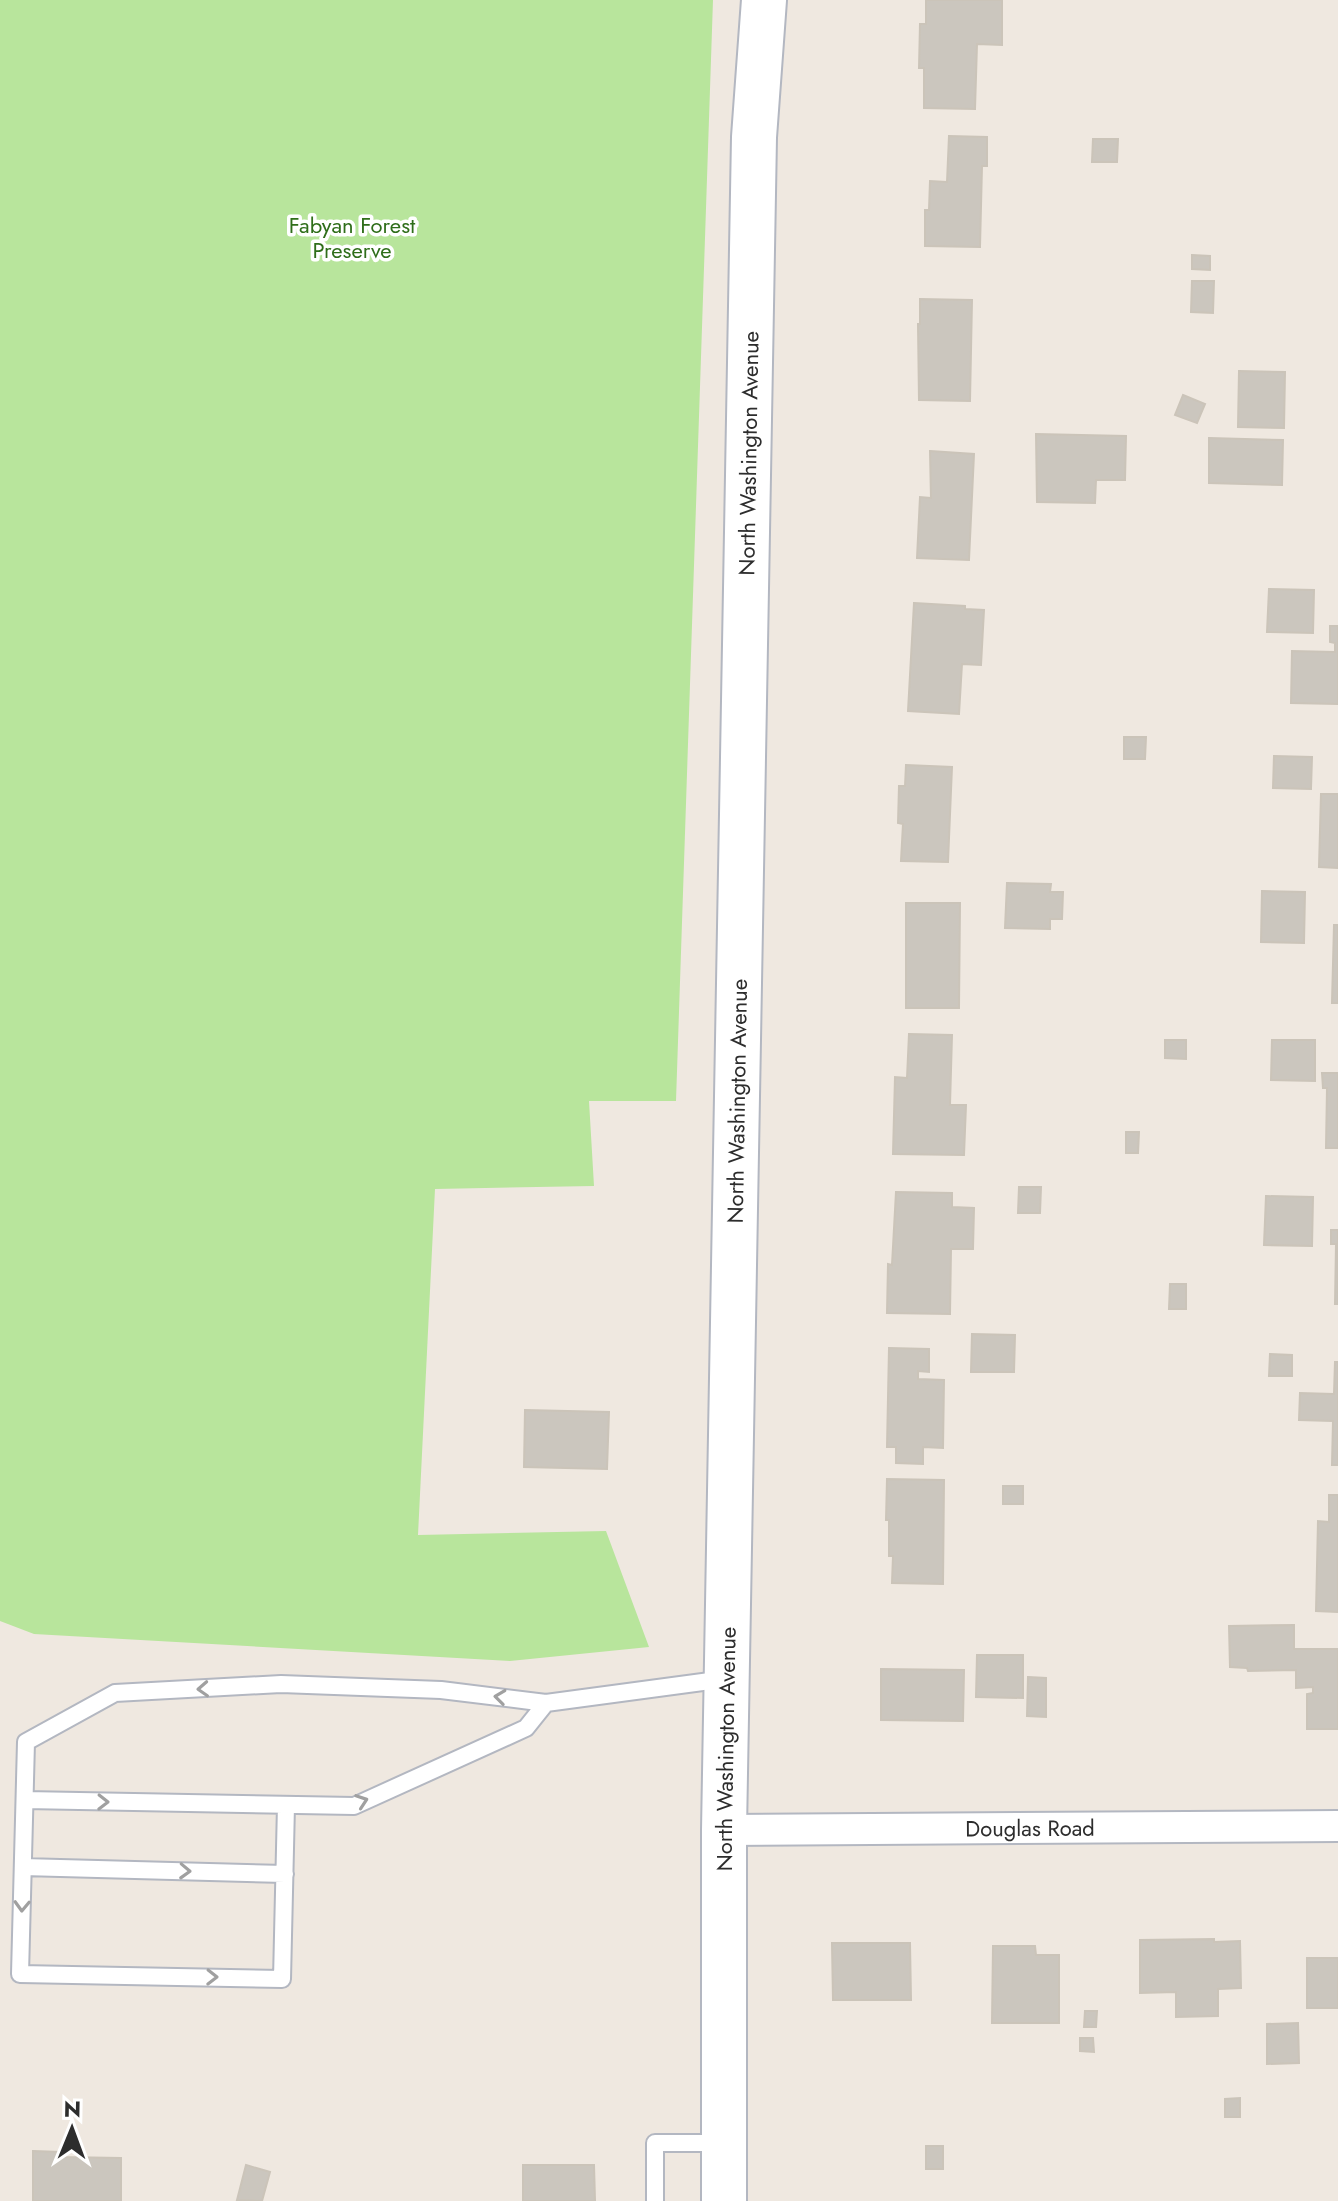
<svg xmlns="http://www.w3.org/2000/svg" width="1338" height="2201" font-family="Jost,sans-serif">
  <rect width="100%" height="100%" fill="#efe8e0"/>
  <path fill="#b8e59c" d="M0,0H713L676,1101H589L594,1186L435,1189L418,1535L606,1531L649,1647L510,1661L34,1634L0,1621Z"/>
  <path fill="#cbc6be" stroke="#cbc4b9" stroke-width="2" d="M926,0H1002V45L977,44L975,109L924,108V68H919L920,24H926Z
    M949,136L987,137V166H982L980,247L925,246V210H929L930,181L947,182Z
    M1093,139H1118L1117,162H1092Z
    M1192,255L1210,256V270L1192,269Z
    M1192,281H1214L1213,313L1191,312Z
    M920,299L972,300L970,401L919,400L918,324H920Z
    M1239,371L1285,372L1284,428L1238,427Z
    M1183,395L1205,404L1197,423L1175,415Z
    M1036,434L1126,436L1125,480H1096L1095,503L1037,502Z
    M1209,438L1283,440L1282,485L1209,483Z
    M930,451L974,454L969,560L917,558L920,497L931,498Z
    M1269,589L1314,590L1313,633L1267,632Z
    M914,603L965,606V609L984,610L981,665L962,664L959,714L908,711Z
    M1330,626H1338V704L1291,703L1292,651L1335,652V643L1330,642Z
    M1124,737H1146L1145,759H1124Z
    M1274,756L1312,757L1311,789L1273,788Z
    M906,765L952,767L948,862L901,861L903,824L898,823L899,786H905Z
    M1321,794H1338V868L1319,867Z
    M1007,883L1051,884L1050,892H1063L1062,919H1050V929L1005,928Z
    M1262,891L1305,892L1304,943L1261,942Z
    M906,903H960L959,1008H906Z
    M1334,925H1338V1003H1332Z
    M909,1034L952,1035L950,1105H966L964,1155L893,1154L895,1077L907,1078Z
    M1165,1040H1186V1059L1165,1058Z
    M1272,1040H1315V1081L1271,1080Z
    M1322,1073H1338V1148H1326L1327,1088H1323Z
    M1126,1132H1139L1138,1153H1126Z
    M1019,1187H1041L1040,1213H1018Z
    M896,1192L952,1193V1207L974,1208L973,1249H951L950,1314L887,1313L888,1264L892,1265Z
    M1266,1196L1313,1197L1312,1246L1264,1245Z
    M1331,1230H1338V1304H1335L1336,1244H1331Z
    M1170,1284H1186V1309H1169Z
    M972,1334L1015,1335L1014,1372H971Z
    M889,1348L929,1349V1372L918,1371V1379L944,1380L943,1448L923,1447V1464L896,1463V1447H887Z
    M1270,1354L1292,1355V1376H1269Z
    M1335,1362H1338V1465H1332L1333,1421L1299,1420L1300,1393L1334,1394Z
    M525,1410L609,1412L607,1469L524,1467Z
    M887,1479L944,1480L943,1584L892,1583L893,1556H889V1520H886Z
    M1003,1486H1023V1504H1003Z
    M1329,1495H1338V1612L1316,1611L1318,1521L1329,1522Z
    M1294,1625V1649H1338V1729H1307V1694L1313,1693V1687L1296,1688V1670L1248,1671L1247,1668L1230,1667L1229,1626Z
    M977,1655H1023V1698L976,1697Z
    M881,1669L964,1670L963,1721L881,1720Z
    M1028,1677L1046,1678V1717L1027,1716Z
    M1214,1939V1942L1240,1941L1241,1988L1218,1989V2016L1176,2017V1992L1140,1993V1940Z
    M832,1943H910L911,2000H833Z
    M993,1946H1035L1036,1955H1059V2023H992Z
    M1307,1958H1338V2008H1307Z
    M1085,2011H1097L1096,2027H1084Z
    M1298,2023L1299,2063L1267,2064V2024Z
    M1080,2038H1093L1094,2052L1080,2051Z
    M1240,2098V2117H1225V2099Z
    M926,2146H943V2169H926Z
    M33,2151L61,2152V2157L121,2158V2201H33Z
    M246,2165L270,2172L262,2201L237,2200Z
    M523,2165H594L595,2201H523Z"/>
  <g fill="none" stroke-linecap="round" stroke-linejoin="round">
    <g stroke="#b3b7c1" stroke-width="20">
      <path id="lane" d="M546,1703L725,1679
        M25,1800L354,1806L526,1728L546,1703L441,1690L281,1684L115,1693L26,1742C24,1819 22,1897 20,1974L282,1979L286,1805
        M23,1867L285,1874
        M655,2201V2143H722"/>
    </g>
    <g stroke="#b3b7c1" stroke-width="34">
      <g id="street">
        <path id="s1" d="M724,1830L1338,1826"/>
      </g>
    </g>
    <g stroke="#b3b7c1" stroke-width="48">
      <g id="secondary">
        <path id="s2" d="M724,2201V1830L754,137L764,0"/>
      </g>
    </g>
    <use href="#lane" stroke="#fff" stroke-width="16"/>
    <use href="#street" stroke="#fff" stroke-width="30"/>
    <use href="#secondary" stroke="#fff" stroke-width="44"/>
  </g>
  <defs><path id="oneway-chevron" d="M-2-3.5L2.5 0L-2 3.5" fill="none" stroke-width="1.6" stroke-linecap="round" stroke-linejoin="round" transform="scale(2)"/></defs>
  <g stroke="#a0a0a0">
    <use href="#oneway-chevron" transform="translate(203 1689) rotate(177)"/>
    <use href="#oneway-chevron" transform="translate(500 1697) rotate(-173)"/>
    <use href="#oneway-chevron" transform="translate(362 1801) rotate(-19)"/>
    <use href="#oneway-chevron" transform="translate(103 1802) rotate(1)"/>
    <use href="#oneway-chevron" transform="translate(185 1871) rotate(2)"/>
    <use href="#oneway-chevron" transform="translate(22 1906) rotate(92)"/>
    <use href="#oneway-chevron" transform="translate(212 1977) rotate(1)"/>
  </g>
  <g text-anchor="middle" stroke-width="7" stroke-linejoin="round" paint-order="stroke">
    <g font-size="22" fill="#2f6e1a" stroke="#fff">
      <text x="352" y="233">Fabyan Forest<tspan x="352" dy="25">Preserve</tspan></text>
    </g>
    <g font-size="22" fill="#2d2d2d" stroke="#fff">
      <text dy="8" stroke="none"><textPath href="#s2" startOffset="1748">North Washington Avenue</textPath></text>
      <text dy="8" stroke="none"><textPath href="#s2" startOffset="1100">North Washington Avenue</textPath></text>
      <text dy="8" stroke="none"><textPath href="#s2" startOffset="452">North Washington Avenue</textPath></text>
      <text dy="8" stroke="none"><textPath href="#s1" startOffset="306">Douglas Road</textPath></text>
    </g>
  </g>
  <g transform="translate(72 2129) rotate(1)" stroke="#ffffff" stroke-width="6" paint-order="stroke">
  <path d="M0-6L14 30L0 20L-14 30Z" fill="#2d2d2d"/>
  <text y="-12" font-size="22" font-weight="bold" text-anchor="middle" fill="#2d2d2d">N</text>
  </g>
</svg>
